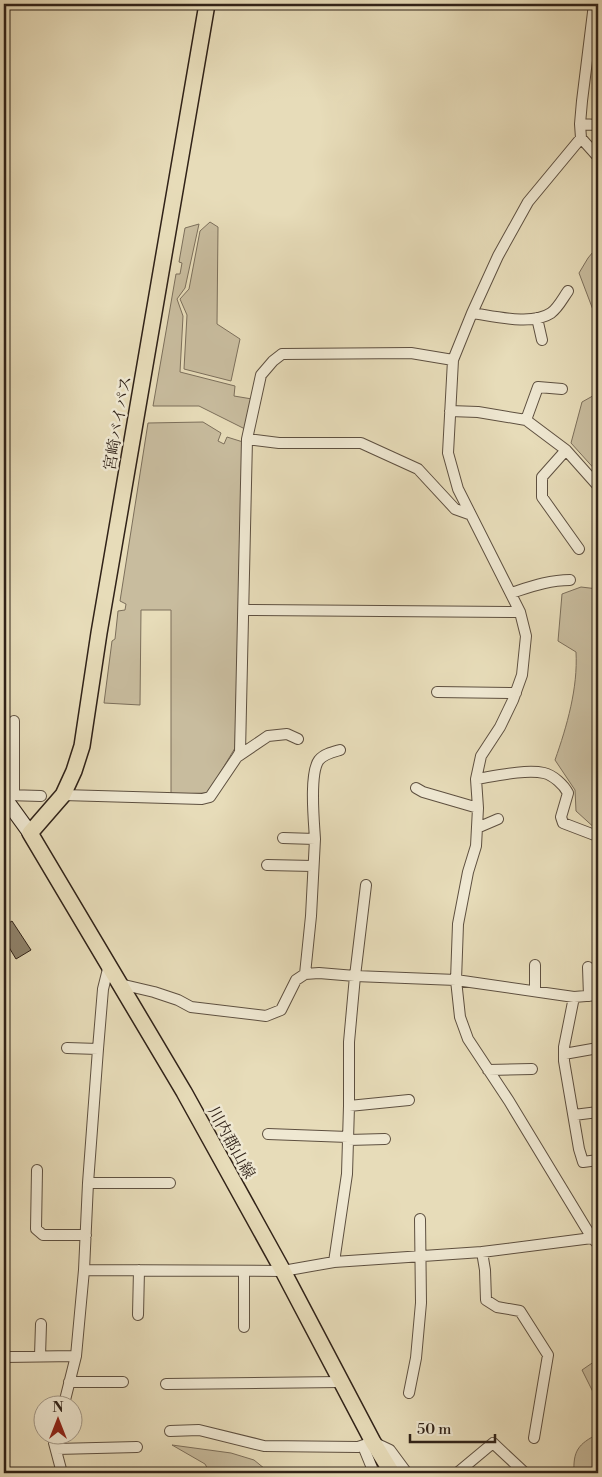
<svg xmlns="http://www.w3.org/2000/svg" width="602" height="1477" font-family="'Libre Bodoni','Noto Serif JP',serif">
  <rect width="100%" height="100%" fill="#e7dcb9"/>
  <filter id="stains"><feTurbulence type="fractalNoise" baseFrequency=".004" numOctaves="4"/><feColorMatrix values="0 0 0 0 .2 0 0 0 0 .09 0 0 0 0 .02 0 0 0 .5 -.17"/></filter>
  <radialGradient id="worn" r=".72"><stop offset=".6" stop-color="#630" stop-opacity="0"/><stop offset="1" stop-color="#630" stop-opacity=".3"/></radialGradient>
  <path fill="#c8bc9e" stroke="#7c6f5b" d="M210,222L218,227L217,324L240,339L231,381L184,369L187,315L180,299L189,289L200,231Z
    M199,224L185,288L177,299L183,316L180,372L235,386L234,396L252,399L245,429L199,406H153L176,274H180L182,263L179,262L185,228Z
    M598,246V323L579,273L588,258Z
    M598,393V473L571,443L582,402Z
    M203,422L221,433L218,441L224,444L227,437L243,442L235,748L208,793L171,794V610H141L140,705L104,703L112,641L115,639L118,611L125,610L126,604L120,601L148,423Z
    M581,587L598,589V831L576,811L575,790L555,760C567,726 578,688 576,652L558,641L562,594Z
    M598,1359V1402L582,1370Z
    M598,1434V1473H574C573,1451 578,1444 598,1434Z
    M172,1445L231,1453L254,1460L270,1473H210L205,1464Z"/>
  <path fill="#8f836c" stroke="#302218" d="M12,921L31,950L16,959L4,939V926Z"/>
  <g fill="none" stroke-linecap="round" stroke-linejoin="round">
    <g stroke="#5e5040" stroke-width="12">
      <path id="street" d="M594,4L582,101L580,124L581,138L598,157
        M580,124L598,125
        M581,138L528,202L498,256L472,313L453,360L448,453L458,489L520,612L526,636L522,675L513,700L500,727L481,756L476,779L478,808L476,846L468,872L458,924L456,980L460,1017L468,1039L509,1101L592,1238L598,1244
        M472,313C494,316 532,326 551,313C558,308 563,298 568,291
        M537,318L542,340
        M450,411L478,412L526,420L566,450L598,486
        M526,420L538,387L562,389
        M247,439L279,443H361L418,469L455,509L469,514
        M566,450L542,477V497L579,549
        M511,593C530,587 549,580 570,580
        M245,610L520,612
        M437,692L516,693
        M237,757L268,736L287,734L298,739
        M476,779C495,776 526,769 544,773C553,775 564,785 568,793L561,817L563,823L597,836
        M416,788L423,792L478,808
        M7,795L41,796
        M14,795V721
        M63,795L202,799L210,797L237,757L240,752L247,439L261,375L273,361L282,354L411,353L453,360
        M477,828L498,819
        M283,838L315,839L311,916L305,974
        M315,839C314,822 309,773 319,760C324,754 333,752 340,750
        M267,865L313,866
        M535,965V991
        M588,967L589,996
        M120,984L154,992L178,1000L191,1007L266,1016L281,1010L296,980L305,974L319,973L355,976L456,980L574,997L598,995
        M574,997L564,1047V1061L579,1149L583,1162L598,1160
        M67,1048L98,1049
        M564,1054L598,1048
        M488,1070L532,1069
        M349,1106L409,1100
        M574,1115L598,1112
        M268,1134L348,1137
        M348,1140L385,1139
        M37,1170L36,1229L43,1235H86
        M88,1183H170
        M482,1252L485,1270L486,1300L497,1307L520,1311L548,1355L534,1438
        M334,1262L347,1174L349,1106V1042L355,976L366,885
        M84,1270L283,1271L334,1262L482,1252L592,1238
        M244,1271V1327
        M138,1315L139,1270
        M40,1356L41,1324
        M4,1357L76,1356
        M69,1382H123
        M166,1384L341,1382
        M409,1393L416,1358L421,1303L420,1219
        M64,1404L76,1356L84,1270L88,1183L98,1049L103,989L109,965
        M170,1431L199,1430L264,1446L358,1447L373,1442L390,1450L407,1473
        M56,1434L54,1443L62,1473
        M363,1446L372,1468
        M56,1449L137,1447
        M457,1473L493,1443L525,1473"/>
    </g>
    <g stroke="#302218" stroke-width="16">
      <path id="secondary" d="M4,797L30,833"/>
    </g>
    <g stroke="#302218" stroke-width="18">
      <path id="primary" d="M207,4L99,633L82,746L74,771L63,795L30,833L184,1092L283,1271L373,1442L392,1473"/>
    </g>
    <use href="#street" stroke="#efe8d2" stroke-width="10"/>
    <use href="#secondary" stroke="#efe8d2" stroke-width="14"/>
    <use href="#primary" stroke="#e7dcb9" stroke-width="15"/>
  </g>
  <g text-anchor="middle" stroke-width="5" stroke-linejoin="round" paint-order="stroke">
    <g font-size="16" fill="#302218" stroke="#efe8d2">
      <text transform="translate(117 423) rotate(-80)" y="6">宮崎バイパス</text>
      <text transform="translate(232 1142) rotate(61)" y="6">川内郡山線</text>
    </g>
  </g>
  <rect width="602" height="1477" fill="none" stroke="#e7dcb9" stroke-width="20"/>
  <rect x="5" y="5" width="592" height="1467" fill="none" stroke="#302218" stroke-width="2.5"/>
  <rect x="10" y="10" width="582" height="1457" fill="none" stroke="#302218"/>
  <g transform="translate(58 1420)"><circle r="24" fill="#efe8d2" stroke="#a39988"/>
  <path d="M0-4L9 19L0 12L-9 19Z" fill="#8f2418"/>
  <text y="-8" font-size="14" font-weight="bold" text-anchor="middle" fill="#302218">N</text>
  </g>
  <path d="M410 1434v8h85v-8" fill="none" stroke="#302218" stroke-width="2.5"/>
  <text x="417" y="1434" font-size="15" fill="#302218" stroke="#efe8d2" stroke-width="4" paint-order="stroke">50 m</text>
  <rect width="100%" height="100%" filter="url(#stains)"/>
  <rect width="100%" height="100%" fill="url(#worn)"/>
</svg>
